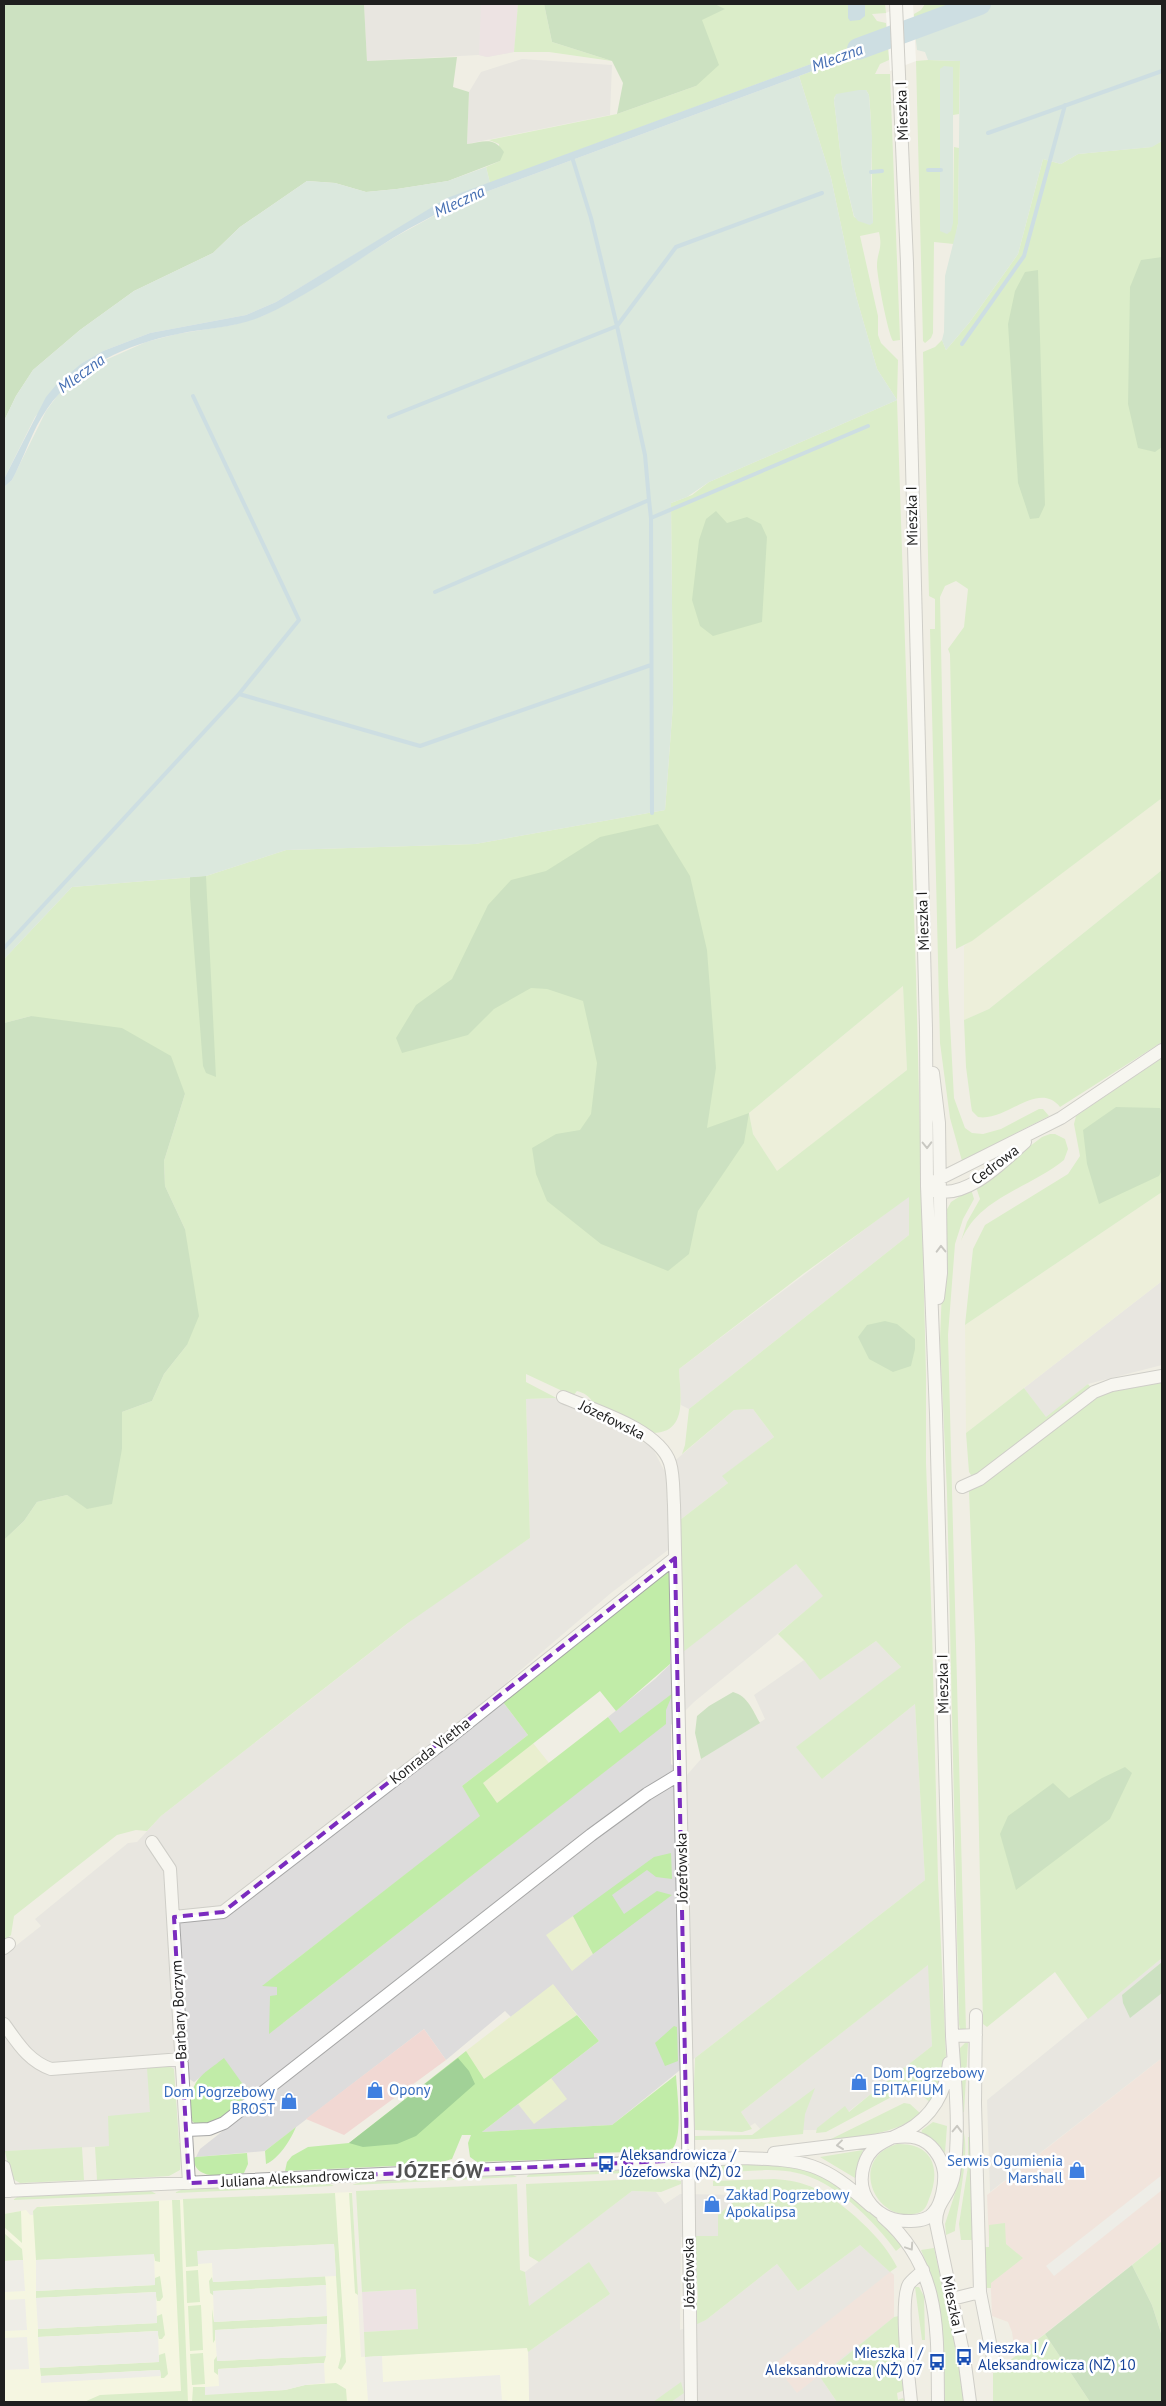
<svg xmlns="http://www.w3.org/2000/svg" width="1166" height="2406" font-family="'PT Sans',sans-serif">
  <rect width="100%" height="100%" fill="#f0eee4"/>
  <path fill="#dddcdc" d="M364,4H518L514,52L487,57L479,55L367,61Z
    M522,59L612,65L610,115L467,144L469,92L481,72Z
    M909,1196V1235L689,1409L681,1405L679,1369Z
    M1162,1281V1365L1088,1384L1046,1418L1024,1388Z
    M555,1398L652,1447L664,1470L734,1410L753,1409L774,1437L723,1476L728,1483L680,1520L668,1519V1550L611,1593L508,1681L503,1702L528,1735L462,1786L481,1816L280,1972L283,2023L632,1750L608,1717L655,1679L686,1649L795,1563L824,1596L694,1702L671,1725V1764L686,1776L701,1759L765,1719L754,1695L804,1660L821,1679L876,1641L901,1667L822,1779L915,1704L925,1880L695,2058L612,2125L482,2132L599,2041L553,1985L511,2017L505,2011L446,2060L424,2029L265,2151L196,2157L200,2149L257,2104L224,2059L194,2082L174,2069L179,2143L4,2151V1955L41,1926L35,1919L128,1843L137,1842L161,1816L439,1599L530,1538L526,1399Z
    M1162,1958V2058L990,2192L987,2100Z
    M929,1964L932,2046L825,2130H761L755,2123L750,2126L741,2112Z
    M632,2191L656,2192L665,2204L680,2194L743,2195L718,2236L681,2237L680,2330L706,2320L777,2264L798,2291L860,2245L894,2275V2317L820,2377L837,2402H529L528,2352L610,2294L529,2307L525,2272Z"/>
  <path fill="#f1d8d3" d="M424,2029L446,2060L344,2135L306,2119Z
    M1162,2058V2241L1023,2351L1020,2346L1014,2347L1012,2332L1008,2322L992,2316L987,2195Z
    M890,2272L894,2275V2317L797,2393L774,2364Z"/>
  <path fill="#e9d6e3" d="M481,4H518L514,52L487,57L479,55Z
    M416,2289L418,2329L364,2332L362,2292Z"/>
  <path fill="#fbffde" d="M352,2192L361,2357L528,2348L529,2402H4V2214L26,2210L30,2215H33L35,2209L41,2206Z"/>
  <path fill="#e9efcf" d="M1162,798V870L989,1009L964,1020V946Z
    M903,986L907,1070L777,1172L753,1134L749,1113Z
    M1162,1192V1281L966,1433L965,1325Z
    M533,1743L549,1763L496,1804L482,1782Z
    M573,1916L593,1954L572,1971L546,1935Z
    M553,1984L577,2015L483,2080L466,2051Z
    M551,2078L567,2099L534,2124L518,2104Z"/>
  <path fill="#c1eca8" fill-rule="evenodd" d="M518,4H544L552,42L612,61L549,52H514Z
    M715,4H885L886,13L872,14L877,21L886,23L887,36L490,183L486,167L500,161L499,144L489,140L617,114L696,86L702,19L724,9Z
    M925,4H974L914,26V14L921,10Z
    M888,43L889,60L880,64L875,74H890L900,340L893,341C888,334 877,276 877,266C877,251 883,250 879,232L860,236L878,316V335L881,343L898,360L897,400L916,975L926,1375V1463L932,1628L938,1879L946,2056L943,2076L931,2103L920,2094L881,2086L932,2046L928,1965L741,2112L752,2129L742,2132L695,2130L693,2109L695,2058L925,1880L915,1704L822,1779L796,1747L901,1667L876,1641L820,1680L804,1660L778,1634L823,1596L796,1564L678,1656L680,1520L728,1483L722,1476L774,1437L753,1409L734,1410L682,1454L685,1445L689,1409L909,1235V1197L803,1274L679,1369C680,1395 689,1434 651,1433L593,1403C590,1396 584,1393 577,1391L573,1396L526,1374V1382L566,1403L555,1398L526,1399L530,1538L408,1623L161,1816L147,1831L136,1830L117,1835L14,1916L11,1935L4,1941V1540L24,1521L37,1502L67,1495L87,1508L122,1449V1412L152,1401L164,1374L187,1345L185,1229L165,1186L164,1161L185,1094L31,1016L4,1023V959L72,887L206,876L286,850L475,844L665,810L673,704L671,503L692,495L709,482L897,400L877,369L856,296L831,178L799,76ZM866,90L869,95C873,138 871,180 873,223L854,217L842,167L834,100L835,96ZM903,986L907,1070L777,1171L753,1134L749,1113Z
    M928,60L960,61L959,114L953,115V67L940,69L941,177L953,223L954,147L959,148L958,224L954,244L934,242L933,333L931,338L925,343L923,341L916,61Z
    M1162,141V798L972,941L956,949L950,654L948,649L964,627L968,589L956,581L945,586L940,597L948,985L954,1098L965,1128L972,1133L983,1134L1001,1129L1039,1109H1043L1049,1116L962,1161L950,1118L940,1043L930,629H935V599L929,596L923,352L935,347L942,340L946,350L969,323L1018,254L1043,159L1061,164L1078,154L1151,147Z
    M1162,870V1042L1060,1107C1038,1080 1006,1122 978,1117L972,1111L971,1105L966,1067L964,1020L989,1009Z
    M1162,1058V1192L965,1325L973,1249L985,1225L1068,1174L1080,1156L1074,1124L1076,1116Z
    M1050,1134H1055L1065,1139L1068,1149L1064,1160C1030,1188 979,1197 961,1241L967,1222L980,1199L976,1187L1042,1137Z
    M971,1189L974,1199L963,1219L955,1244L948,1335L966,2030H960L959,2024L947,1493L940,1340L945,1213L951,1202Z
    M1162,1382V1958L1088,2019L1055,1972L987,2027L983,2024L975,1644L969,1491L1101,1394Z
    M1088,1384L1092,1389L979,1474L971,1475L969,1472L966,1433L1024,1388L1046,1417Z
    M667,1571L671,1573L670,1664L616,1711L600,1691L483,1783L497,1803L608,1717L620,1733L673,1693L666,1710V1724L269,2034L270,1996L277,1995V1987L262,1986L480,1816L462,1786L528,1735L503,1702Z
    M671,1853L672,1879L656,1877L647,1870L612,1895L624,1914L657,1891L672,1895L593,1954L573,1916L654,1857Z
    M577,2015L599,2041L482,2132L612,2125L676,2075C677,2093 683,2135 673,2148L665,2151L594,2153V2158L477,2162L470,2157L468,2143L471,2135H462L452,2159L435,2164L285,2171L287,2162L292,2156L308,2147L349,2143L466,2051L484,2079Z
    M674,2026L677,2027L678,2061L665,2066L655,2043Z
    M965,2043H968L964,2112H960V2048Z
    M224,2058L252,2097L214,2122L196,2124C190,2121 191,2117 191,2110C190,2079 201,2076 224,2058Z
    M169,2066L174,2069L179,2143H182L180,2170L169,2176L97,2180L95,2147L109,2146L108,2116L150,2112L147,2068Z
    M815,2088L805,2114L803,2134L756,2139L695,2140V2136L752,2135Z
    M877,2089L897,2094L826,2132L816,2133L817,2128L845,2106L849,2112Z
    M904,2103L910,2104L921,2114C893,2135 861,2136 827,2141Z
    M933,2122L947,2126L945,2153L938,2144L921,2134L922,2130Z
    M960,2126C974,2137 956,2213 955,2231L946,2235L945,2224L959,2181Z
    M296,2127C291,2139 279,2159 266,2164L265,2151Z
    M968,2137H971L974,2240H961L959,2224L968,2166Z
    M897,2144C934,2143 941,2170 929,2199C927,2205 925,2211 918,2213C875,2225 847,2159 897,2144Z
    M82,2147L84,2180L20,2183L11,2178L5,2151Z
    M863,2150L855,2178L820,2157Z
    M247,2153L248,2164L244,2173C226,2174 196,2183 193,2158L196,2157Z
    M778,2162C790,2165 805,2167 816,2172C848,2186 880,2220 902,2246L896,2251C874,2221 835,2181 797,2173C772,2167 742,2172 716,2173V2166Z
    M671,2168L676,2171L526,2177L529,2174Z
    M513,2175L517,2177L352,2185L361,2182Z
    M665,2178L681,2181V2184L661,2192L632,2191L539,2262L529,2256L526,2184Z
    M774,2179C789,2180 802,2182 816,2189C843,2202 884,2239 897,2267L890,2272L860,2245L798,2291L777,2264L706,2320L695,2325L696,2301L698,2299L695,2236H718V2215L742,2195H735L734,2186H713V2181Z
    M328,2183L334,2186L174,2193L181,2190Z
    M517,2184L520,2270L525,2272L529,2306L589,2262L610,2294L528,2352L527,2348L365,2357L364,2332L418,2329L416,2289L362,2292L356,2191Z
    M151,2191L156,2194L13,2200L17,2197Z
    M335,2193L346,2362L341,2370L338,2368L341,2356L334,2244L198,2251V2266L186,2267L183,2199Z
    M349,2193H352L358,2295L355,2293Z
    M172,2200H180L188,2402H84L100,2395L181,2391Z
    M159,2201L160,2262L155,2261L154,2255L36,2260L33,2211L37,2207Z
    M21,2211L22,2243L4,2227V2214Z
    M1005,2223L1006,2244L1023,2258L991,2283V2288H985L984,2247H989V2225Z
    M4,2233L22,2249L23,2260L4,2261Z
    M1162,2241V2336L1152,2305L1132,2265Z
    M934,2248L956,2346L964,2402H944C943,2343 945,2305 921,2250Z
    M198,2270L200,2302L187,2303L186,2271Z
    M160,2276L163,2297L160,2301H157L155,2292L36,2298V2291L155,2285V2278Z
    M325,2276L326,2285L214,2291V2296L210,2293L209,2281L212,2277L213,2282Z
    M919,2287L924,2296L925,2340H922L915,2287Z
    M201,2305L203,2350L190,2351L188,2306Z
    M212,2309L214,2322L327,2316V2324L215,2330V2340L213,2343Z
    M162,2314L165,2335L162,2339H159L157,2331L38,2337V2329L157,2323V2316Z
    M899,2316L902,2348L895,2349V2357H901L905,2390L897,2393L898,2400L903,2398L906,2402H837L820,2377L894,2317Z
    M1045,2334L1090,2402H993V2373Z
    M165,2353L168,2374L164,2378H161L160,2370L41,2376L40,2368L159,2362V2355Z
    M203,2353L205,2384L192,2385L190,2354Z
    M217,2356L218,2361L326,2356L324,2363L218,2369V2375L214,2372V2360Z
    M681,2382L684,2393L671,2402H653Z
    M336,2383L346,2389L347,2402H192L193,2387H205V2394L285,2390L305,2385Z"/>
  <path fill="#a1d197" d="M4,4H364L367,61L457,57L453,87L469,92L467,144C483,142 494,136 504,152L500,161L448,181L397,189L366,192L335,183L307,181L240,227L213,253L134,291L80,330L33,370L16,396L4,421Z
    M544,4H715L725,9L702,20L719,65L696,86L617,114L623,83L612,61L552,42Z
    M1162,257V447L1155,452L1138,448L1128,404L1130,287L1141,260Z
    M1038,270L1045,505L1039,518L1030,519L1018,483L1008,324L1015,291L1025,272Z
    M716,511L727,523L747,517L761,524L767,537L762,622L713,636L700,626L692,600L699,540L706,519Z
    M658,824L690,876L707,950L716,1068L707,1128L749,1113L744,1143L698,1211L689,1254L668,1271L601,1244L547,1201L536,1174L532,1148L556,1134L580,1130L591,1114L597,1063L583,1001L547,989L531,988L494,1009L468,1035L402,1053L396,1038L416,1005L452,979L488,905L511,880L546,871L600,837Z
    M206,876L216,1077L206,1073L203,1066L190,897V877Z
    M31,1016L122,1028L171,1056L185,1094L164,1161L165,1186L185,1229L199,1316L187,1345L164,1374L152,1401L122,1412V1449L112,1504L87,1509L67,1495L37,1502L24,1521L4,1540V1023Z
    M1116,1107L1160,1108L1162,1113V1170L1159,1176L1099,1204L1087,1164L1083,1130Z
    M885,1321L897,1324L915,1339V1349L911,1366L893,1372L869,1359L858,1337L867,1325Z
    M733,1692C748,1696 753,1711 760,1723L701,1759L695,1733L697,1716L709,1706Z
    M1125,1767L1132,1773L1110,1819L1016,1890L1000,1834L1008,1816L1053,1783L1069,1798L1102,1778Z
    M1162,1962V1993L1130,2018L1123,2003L1122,1995Z
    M458,2058L469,2071L475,2084L416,2136L397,2144L363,2147L349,2143Z
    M1132,2265L1152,2305L1162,2336V2402H1090L1045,2334Z"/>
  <path fill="#c0dfd5" d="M992,4H1162V141L1152,147L1078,154L1061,164L1043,159L1018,254L969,323L946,350L942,340L944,332L945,276L958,224L960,61L928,60L925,52L917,50L915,32Z
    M944,66L953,67V223L951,231L947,234L940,231V69Z
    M799,76L831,178L856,296L877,369L897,400L709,482L687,497L671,503L673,704L665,810L475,844L286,850L206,876L72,887L4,959V487L12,480L46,411L63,388L90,367L146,342L177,334L233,325L263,316L299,297L395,237L459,202Z
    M859,90H866L869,95L872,138L871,179L873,223L870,225L858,221L854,216L842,167L834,100L836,94Z
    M486,167L490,183L447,199L276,302L246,315L150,333L103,351L82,363L35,417L4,479V421L16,396L33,370L80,330L134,291L213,253L240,227L307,181L335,183L366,192L397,189L448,181Z"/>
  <path fill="#ebebeb" d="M1162,2175V2190L1054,2276L1046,2266Z
    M334,2244L336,2276L213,2282L212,2263L198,2264L197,2251Z
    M154,2254L155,2285L36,2291V2260Z
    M23,2260L25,2291L4,2292V2261Z
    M326,2285L327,2316L214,2322L213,2291Z
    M156,2292L157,2323L38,2329L36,2298Z
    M25,2299L27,2330L4,2331V2300Z
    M327,2324L326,2356L217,2361L215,2330Z
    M158,2331L159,2362L40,2368L38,2337Z
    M27,2337L29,2369L4,2370V2338Z
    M382,2356L383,2382L500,2375L502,2400H507L508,2402H368L365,2357Z
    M324,2363L325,2383L305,2385L285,2390L205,2395V2387L219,2386L218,2369Z
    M160,2370L161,2376L41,2383V2376Z"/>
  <path fill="#a3cadf" d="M848,4H865V16L860,20L850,21L848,18Z
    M974,4H992L915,32L914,26Z
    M887,36L888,43L459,202C437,214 414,225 393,238C350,265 309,295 263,316C236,328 206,328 178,334C128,344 76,367 47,409C32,430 24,458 12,480L4,487V479L46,397L56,385L82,363L103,351L150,333L246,315L276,302L447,198Z"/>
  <path fill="#fff" d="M905,4H913L916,61L890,71L886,13Z"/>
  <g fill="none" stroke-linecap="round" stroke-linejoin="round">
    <path stroke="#a3cadf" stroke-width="4" d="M988,133L1162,71
      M572,157L591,218L617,326
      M928,170H941
      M871,172L882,171
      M617,326L676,247L822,193
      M962,344L1024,256L1065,105
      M389,417L617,326L645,455L649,500
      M435,592L649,500L651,518
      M239,694L420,746L651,665
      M652,813L651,518L868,426
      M4,948L239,694L299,620L193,396"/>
    <path stroke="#a3cadf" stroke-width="22" d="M858,49L980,4"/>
    <g stroke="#a6a6a6" stroke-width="14">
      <path id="minor" d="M896,4L907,263L926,1029L927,1186L936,1414L952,2036C955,2082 960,2128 954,2174C951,2196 936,2200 936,2223L964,2357L970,2402
        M933,1073L939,1123L941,1273L938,1298
        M933,1182L1061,1118L1162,1050
        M931,1189C963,1203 1003,1162 1025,1142
        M563,1397C593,1410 659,1429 670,1463C674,1476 673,1492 674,1505L688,2133L691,2402
        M962,1487L980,1479L1094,1392L1112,1385L1162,1376
        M152,1842L170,1869L189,2183
        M174,1917L223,1912L449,1738L675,1558
        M4,1948L9,1944
        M976,2015L975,2103L980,2292
        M4,2024C18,2043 28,2061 51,2069L182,2059
        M952,2036L976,2035
        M186,2130L209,2129L224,2123L591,1835L647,1794L680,1774
        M774,2153C807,2149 839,2145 872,2141C886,2139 903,2134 917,2138C931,2142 942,2157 944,2172C945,2183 942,2203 934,2212C929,2219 919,2221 911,2221C879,2222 854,2197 864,2165C870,2144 889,2140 906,2131C932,2117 946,2092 949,2063
        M4,2167L10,2191
        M4,2191L742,2158C806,2160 822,2162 871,2206
        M883,2217C942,2268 937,2331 938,2402
        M952,2299L980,2292L993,2358
        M911,2402C909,2381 899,2300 909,2284C913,2279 919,2275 923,2270"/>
    </g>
    <use href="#minor" stroke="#fff" stroke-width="12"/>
  </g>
  <defs><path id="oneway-chevron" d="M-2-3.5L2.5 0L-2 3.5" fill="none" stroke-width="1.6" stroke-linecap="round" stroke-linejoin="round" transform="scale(1.25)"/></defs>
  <g stroke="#9a9a9a">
    <use href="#oneway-chevron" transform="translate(927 1145) rotate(89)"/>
    <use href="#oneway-chevron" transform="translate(941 1249) rotate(-91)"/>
    <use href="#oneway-chevron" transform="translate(957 2129) rotate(-88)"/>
    <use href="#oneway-chevron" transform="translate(840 2145) rotate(173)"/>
    <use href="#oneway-chevron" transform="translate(910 2247) rotate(56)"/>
  </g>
  <path d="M0 0H1166V2406H0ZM675,1558L687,2160L189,2183L174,1917L223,1912Z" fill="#f0eee4" fill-opacity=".55" fill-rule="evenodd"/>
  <path fill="none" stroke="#7b2cbf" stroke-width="4" stroke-dasharray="10 6" stroke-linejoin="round" d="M675,1558L687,2160L189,2183L174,1917L223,1912Z"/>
  <defs>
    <g id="shop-bare" transform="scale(1.35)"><path d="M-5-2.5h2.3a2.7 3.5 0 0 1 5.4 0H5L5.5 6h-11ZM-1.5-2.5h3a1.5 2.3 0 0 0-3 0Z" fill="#3f7fe0" stroke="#fff" stroke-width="2.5" paint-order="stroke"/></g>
    <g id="bus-bare" transform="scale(1.35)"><path d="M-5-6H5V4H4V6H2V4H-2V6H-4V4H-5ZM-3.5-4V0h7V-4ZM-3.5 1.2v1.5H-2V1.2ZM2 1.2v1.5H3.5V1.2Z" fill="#1a4fb4" stroke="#fff" stroke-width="2.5" paint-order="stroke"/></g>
  </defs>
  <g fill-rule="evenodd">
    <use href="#shop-bare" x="859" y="2082"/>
    <use href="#shop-bare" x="375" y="2090"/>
    <use href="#shop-bare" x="289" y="2101"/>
    <use href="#bus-bare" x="606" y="2164"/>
    <use href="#shop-bare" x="1077" y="2170"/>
    <use href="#shop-bare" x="712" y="2204"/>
    <use href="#bus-bare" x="964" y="2357"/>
    <use href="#bus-bare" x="937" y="2362"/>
  </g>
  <g text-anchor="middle" stroke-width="5" stroke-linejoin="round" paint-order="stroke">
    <g font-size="15" fill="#1f1f1f" stroke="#fff">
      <text transform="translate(902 111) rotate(-92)" y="5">Mieszka I</text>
      <text transform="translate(912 516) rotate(-91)" y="5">Mieszka I</text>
      <text transform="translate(923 921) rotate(-92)" y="5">Mieszka I</text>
      <text transform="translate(995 1165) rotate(-37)" y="5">Cedrowa</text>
      <text transform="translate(612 1420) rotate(26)" y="5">Józefowska</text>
      <text transform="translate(943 1684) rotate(-91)" y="5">Mieszka I</text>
      <text transform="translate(430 1751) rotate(-38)" y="5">Konrada Vietha</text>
      <text transform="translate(682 1868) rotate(-91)" y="5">Józefowska</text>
      <text transform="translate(179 2010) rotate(-93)" y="5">Barbary Borzym</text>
      <text transform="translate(298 2178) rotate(-3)" y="5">Juliana Aleksandrowicza</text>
      <text transform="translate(689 2273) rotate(-91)" y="5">Józefowska</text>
      <text transform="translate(953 2305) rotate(78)" y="5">Mieszka I</text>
    </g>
    <g font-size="15" fill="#366cbe" stroke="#fff" text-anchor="start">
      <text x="873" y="2078">Dom Pogrzebowy<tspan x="873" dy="17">EPITAFIUM</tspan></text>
      <text x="389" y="2095">Opony</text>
      <text x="275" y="2097" text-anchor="end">Dom Pogrzebowy<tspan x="275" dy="17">BROST</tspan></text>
      <text x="1063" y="2166" text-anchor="end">Serwis Ogumienia<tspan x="1063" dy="17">Marshall</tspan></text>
      <text x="726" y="2200">Zakład Pogrzebowy<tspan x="726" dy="17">Apokalipsa</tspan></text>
    </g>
    <g font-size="15" fill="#164399" stroke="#fff" text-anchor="start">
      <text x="620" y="2160">Aleksandrowicza /<tspan x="620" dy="17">Józefowska (NŻ) 02</tspan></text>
      <text x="978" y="2353">Mieszka I /<tspan x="978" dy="17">Aleksandrowicza (NŻ) 10</tspan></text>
      <text x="923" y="2358" text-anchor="end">Mieszka I /<tspan x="923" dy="17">Aleksandrowicza (NŻ) 07</tspan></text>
    </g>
    <g font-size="16" font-style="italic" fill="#466fb3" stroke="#fff">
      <text transform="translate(837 57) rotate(-20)" y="6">Mleczna</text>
      <text transform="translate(459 201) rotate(-25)" y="6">Mleczna</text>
      <text transform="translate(81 373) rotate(-36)" y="6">Mleczna</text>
    </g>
    <g font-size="20" font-weight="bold" letter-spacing="1" fill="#525252" stroke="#fff">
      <text x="440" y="2178">JÓZEFÓW</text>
    </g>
  </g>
  <rect width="1166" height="2406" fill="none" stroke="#1f1f1f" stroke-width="10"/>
</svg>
